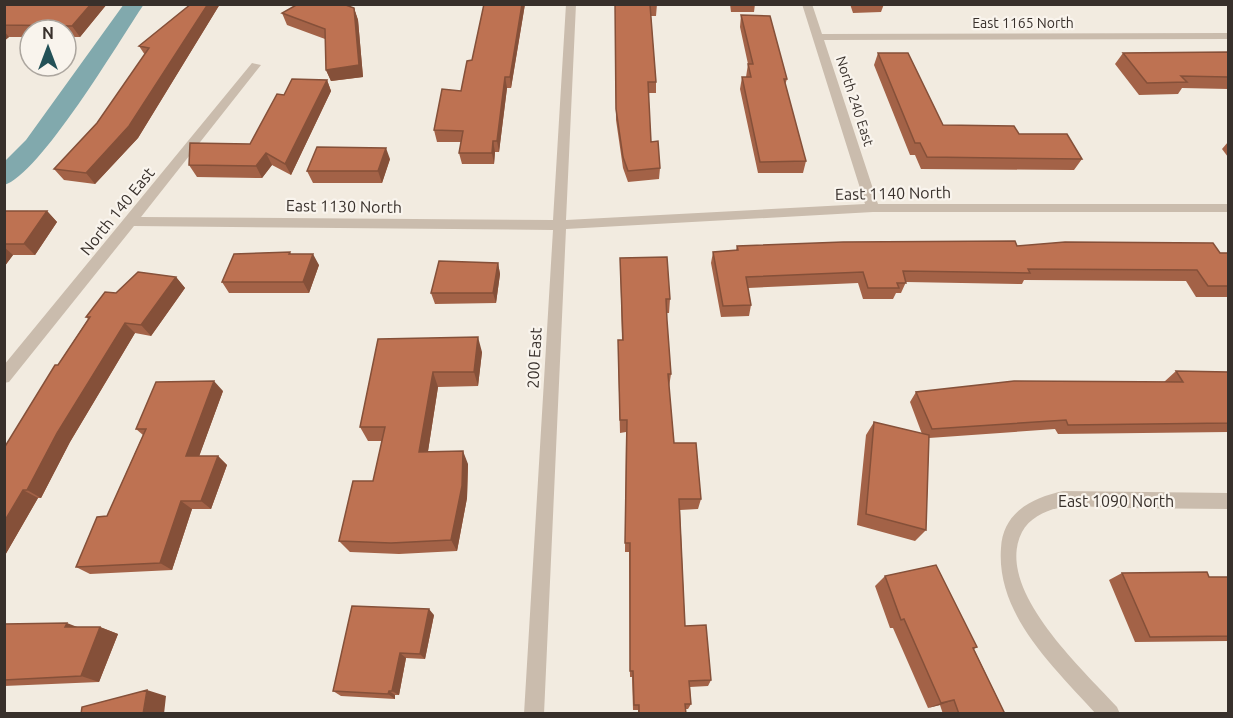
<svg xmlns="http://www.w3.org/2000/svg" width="1233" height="718" font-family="Ubuntu,sans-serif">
  <rect width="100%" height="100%" fill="#f2ebe0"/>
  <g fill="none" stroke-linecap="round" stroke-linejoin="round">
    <path fill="#81a9ad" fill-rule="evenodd" d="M124,4H144C120,40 39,176 4,185V162L26,140Z"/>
    <path fill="#cabcad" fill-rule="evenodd" d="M566,4H576L566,220L865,204L802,4H812L822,34L1228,33V39L824,40L878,204H1228V212H873L566,229L544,714H524L553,230L134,226L9,382L4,383V365L252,63L261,65L141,217L553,220Z
      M1063,491L1228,493V509C1192,509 1155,508 1119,508C1101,508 1082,505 1064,507C1048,509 1030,517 1022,532C993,589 1083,669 1117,707L1120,714H1096C1054,667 996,615 1001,548C1003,512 1032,498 1063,491Z"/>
  </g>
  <path fill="#a36247" d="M4,4H107L80,37H66V30H30V37H9L4,41Z
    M191,4H220L138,138L95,184L64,180L54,169L97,123L145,55L139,46Z
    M525,4L511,88H507L499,152H495L494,164H462L459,153L461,142H437L434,130L461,91Z
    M615,4H657L656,16H651L656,82V93H648L651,142L660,168L659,179L628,182L623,168L616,120Z
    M730,4H755L754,12H731Z
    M850,4H884L881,12L853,13Z
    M354,8L358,20L363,77L331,81L326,70L325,39L287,25L282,13Z
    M741,15L787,79L785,85L806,161L803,173H758L740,89L742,77H746L748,64L740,27Z
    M1228,52V89L1182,88L1178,94L1139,95L1115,64L1123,53Z
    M878,53L943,125L1019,134L1082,159L1074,170L921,169L915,155H910L874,65Z
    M327,80L331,91L291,175L272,165L262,178L197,177L189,165L250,144L284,95Z
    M1228,142V157L1222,149Z
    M390,159L382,183H313L307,171Z
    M4,211H47L57,222L35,255H13L4,267Z
    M737,246H1017L1228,253V297H1196L1186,281L1024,280L1022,284L906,282L901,293H896L893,299H863L858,283L748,288L751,305L749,316L721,317L711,263L713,252L736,250Z
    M290,252L291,254L319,265L309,293H229L222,282Z
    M620,258L670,299L669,313H666L671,374L669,387L674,443L701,499L698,509L680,510L685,626L711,680L708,686L690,687L691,704L688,709H685L686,714H638V710H633L632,677H630L629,552H625L626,432L620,433L618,353L622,340Z
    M498,263L500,274L496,303L435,304L431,293Z
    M176,277L185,288L151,336L135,333L70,442L41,498H38L4,557L58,365L88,319L86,317L116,293Z
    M378,339L482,352L478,386L438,387L428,451L468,464L467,498L457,551L399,554L350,552L339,541L373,481L382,441H368L360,427Z
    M1176,371L1228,372V432L1058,434L1055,429L929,438L926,530L915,541L857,525L866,435L874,422L922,434L910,402L916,392L1164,382Z
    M223,391L199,456H218L227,465L211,509H192L172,570L90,574L76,567L107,516L143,435L136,429Z
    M1122,573L1209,577H1228V641L1135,642L1109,580Z
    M885,576L977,647L974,649L1005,714H943L940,705L928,708L893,628H890L875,586Z
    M434,615L425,659L406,658L399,695H395V699L341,696L333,691Z
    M4,624L78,627H100L118,634L99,682L4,686Z"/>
  <path fill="#855039" d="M91,4H107L80,37L72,26Z
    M208,4H220L138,138L95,184L86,173Z
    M522,4H525L511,88L510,77Z
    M354,8L358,20L363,77L331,81L326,70Z
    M4,31L9,37L4,41Z
    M505,77L507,88L499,152L497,141Z
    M327,80L331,91L291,175L285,164Z
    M493,141L495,152L494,164L492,153Z
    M386,148L390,159L382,183L378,171Z
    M266,153L272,165L262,178L256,166Z
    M47,211L57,222L35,255L24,244Z
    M4,247L13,255L4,267Z
    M313,254L319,265L309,293L303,282Z
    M498,263L500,274L496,303L493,293Z
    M176,277L185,288L151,336L141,325Z
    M125,323L135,333L70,442L41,498L27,490L57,433Z
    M478,337L482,352L478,386L474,372Z
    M433,372L438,387L426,464L419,452Z
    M214,381L223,391L196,465L186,456Z
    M463,451L468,464L467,498L457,551L451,540Z
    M218,456L227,465L211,509L201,501Z
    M23,490L38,498L4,557V522Z
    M181,501L192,509L172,570L160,563Z
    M429,609L434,615L425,659L420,654Z
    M67,623L85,630L65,627Z
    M100,627L118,634L99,682L81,676Z
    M400,653L406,658L399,695L392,691Z
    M147,690L166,696L164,714H143Z
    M389,691L395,695V699L388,694Z
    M954,700L940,705L928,708L941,703Z"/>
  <path fill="#be7252" stroke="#855039" stroke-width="1.5" d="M4,4H91L72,26L4,25Z
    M191,4H208L129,126L86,173L54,169L97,123L149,48L139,46Z
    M298,4H343L354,8L359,65L326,70L325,29L282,13Z
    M484,4H522L510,77H505L497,141H493L492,153H459L463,131L434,130L442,89L461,91L467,61L472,60Z
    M615,4H657L650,5L656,82H648L651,142L658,141L660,168L628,171L623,157L616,109Z
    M741,15L770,16L787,79H784L806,161L760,162L742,77H751L748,64H753Z
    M1228,52V77L1181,76L1187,82L1147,83L1123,53Z
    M878,53H908L943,125L1014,126L1019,134H1067L1082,159L927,157L920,143H915Z
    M292,79L327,80L285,164L266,153L256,166L189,165L190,143L250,144L277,94L284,95Z
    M317,147L386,148L378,171H307Z
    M4,211H47L24,244H4Z
    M1015,241L1017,246L1065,242L1213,243L1220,253H1228V286H1208L1197,270L1028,269L1030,273L903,271L906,283H897L899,288H868L863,272L746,277L751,305L723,306L713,252L738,250L737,246L843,242Z
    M290,252L289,254H313L303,282H222L234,254Z
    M667,257L670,299H666L667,320L671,374H668L674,443H696L701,499H679L685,626L706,625L711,680L689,681L691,704H685L686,714H639V705H634L633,671H630V543H625L627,420H620L618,340H623L620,258Z
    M439,261L498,263L493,293H431Z
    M138,272L176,277L141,325L125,323L57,433L27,490H23L4,522V448L55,365H58L90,317H86L105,292L116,293Z
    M478,337L474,372H433L419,452L463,451L462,486L451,540L391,543L339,541L353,481H373L385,427H360L378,339Z
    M1176,371L1228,372V423L1068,425L1066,420L932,429L916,392L1014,381L1183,382Z
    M214,381L186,456H218L201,501H181L160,563L76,567L97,517L107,516L146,429H136L156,382Z
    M874,422L929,435L926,530L866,514Z
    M936,565L977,647L973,648L1005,714H959L954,700L941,703L904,619L901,620L885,576Z
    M1207,572L1209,577H1228V636L1150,637L1122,573Z
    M352,606L429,609L420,654L400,653L392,691H389L388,694L333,691Z
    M67,623L65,627H100L81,676L4,680V624Z
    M147,690L143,714H81L82,707Z"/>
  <g text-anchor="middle" stroke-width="4.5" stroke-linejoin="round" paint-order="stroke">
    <g font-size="14" fill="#38302b" stroke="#f9f4ed">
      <text x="1023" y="28">East 1165 North</text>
      <text transform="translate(855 101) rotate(72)" y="5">North 240 East</text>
    </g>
    <g font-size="16" fill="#38302b" stroke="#f9f4ed">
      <text transform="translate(893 193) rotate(-1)" y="6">East 1140 North</text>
      <text transform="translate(344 206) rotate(1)" y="6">East 1130 North</text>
      <text transform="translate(117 211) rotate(-51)" y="6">North 140 East</text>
      <text transform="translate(534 358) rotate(-87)" y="6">200 East</text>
      <text x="1116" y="507">East 1090 North</text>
    </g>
  </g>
  <rect width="1233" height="718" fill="none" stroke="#38302b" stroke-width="12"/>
  <g transform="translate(48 48)"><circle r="28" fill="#f9f4ed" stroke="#aca69f" stroke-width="1.5"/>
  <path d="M0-4.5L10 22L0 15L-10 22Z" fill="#235157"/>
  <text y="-9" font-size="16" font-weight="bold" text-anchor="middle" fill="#38302b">N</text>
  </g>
</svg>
